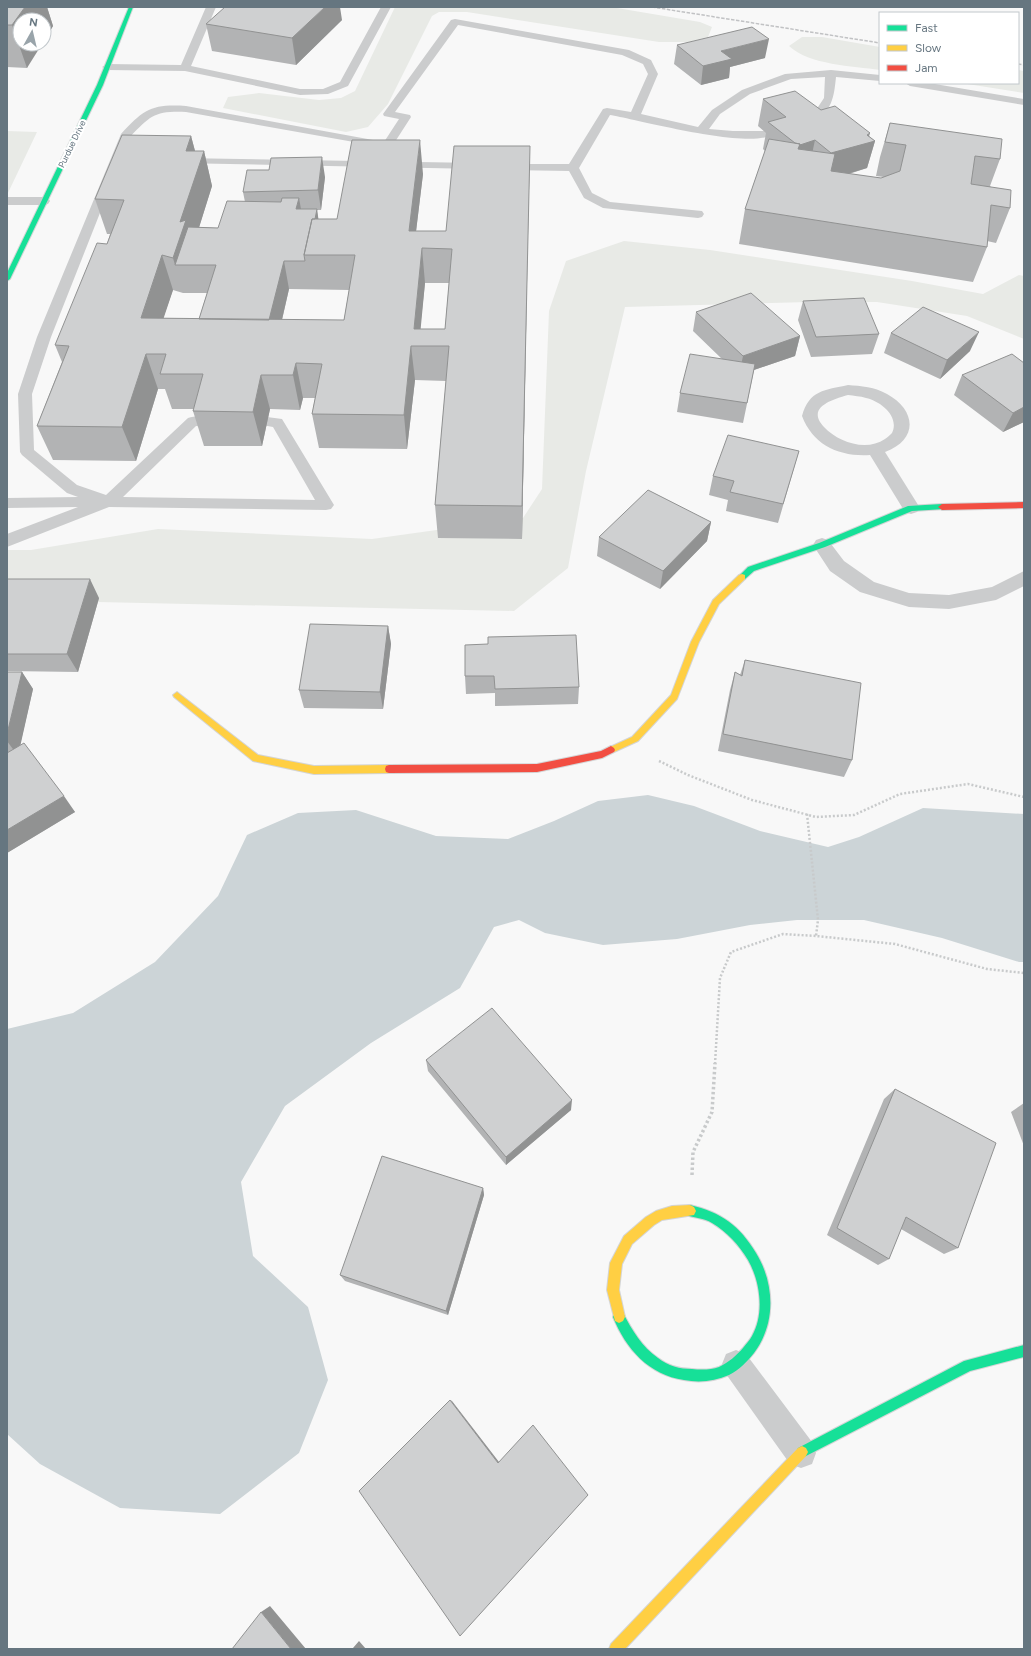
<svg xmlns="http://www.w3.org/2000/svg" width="1031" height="1656" font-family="Figtree,sans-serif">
  <rect width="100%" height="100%" fill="#f8f8f8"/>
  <path fill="#e8eae6" d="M395,7H611L700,22L712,27L708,37L689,42H659L467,12H439L432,16L388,104L368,127L346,132L223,108L228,97L259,93L319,100L341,98L355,91Z
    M802,37H822L880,47V70C853,66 809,65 789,46Z
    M1018,70L1024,71V93L961,83H1018Z
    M7,131L37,132L7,195Z
    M624,241L710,250L912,281L983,294L1019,275L1024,276V339L967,316L877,302H809L625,307L586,471L568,568L514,611L7,600V550H31L158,529L372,539L523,518L542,489L549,311L566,261Z"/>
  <path fill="#ccd4d7" d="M648,795L694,806L760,831L828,847L859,837L923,808L1024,814V962H1019L942,938L864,920H797L750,925L677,939L603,945L545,933L519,920L494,927L460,988L371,1043L285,1106L241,1182L253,1256L308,1307L328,1380L299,1453L220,1514L120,1508L40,1464L7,1434V1029L73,1013L155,962L218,896L247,835L298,813L356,810L436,836L508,839L554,821L598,801Z"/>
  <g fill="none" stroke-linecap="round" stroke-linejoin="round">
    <g stroke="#d4d5d6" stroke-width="2">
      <path id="fast" d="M129,7H133L103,85L10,279L7,281V273L97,85Z
        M942,504L945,505V509L912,511L825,547L754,571L745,579H739L738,577L748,567L819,543L908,506Z
        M690,1205C721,1212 740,1226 756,1253C775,1284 776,1324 754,1353C747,1362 739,1370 729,1375C715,1381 700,1383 684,1380C649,1375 626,1349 613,1317L615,1313L619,1311L623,1313C632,1330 642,1347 658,1358C668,1366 680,1369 692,1369C701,1370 711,1370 719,1367C728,1363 737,1355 743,1348C746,1344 750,1340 752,1336C765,1313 760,1281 748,1260C739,1245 727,1232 712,1223C704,1218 694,1218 686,1215L684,1211L686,1207Z
        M1024,1345V1357L970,1371L806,1456L802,1458L798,1456L796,1452L798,1448L964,1361Z"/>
    </g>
    <g stroke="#d4d5d6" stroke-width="2">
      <path id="slow" d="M742,574L745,575V579L719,604L699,642L677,699L638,741L614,752H608L607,750L608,748L632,737L671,695L691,642L713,600L739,575Z
        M177,692L258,755L314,766L389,765L392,766L393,769L392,772L389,773L314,774L253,761L174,697L173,695Z
        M690,1205L694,1207L696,1211L694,1215L662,1220L654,1225L632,1244L622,1264L619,1290L625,1317L623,1321L619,1323L615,1321L607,1290L610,1263L624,1236L646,1217L656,1211L672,1206Z
        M802,1446L806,1448L808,1452L806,1456L625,1649H609L611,1644L798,1448Z"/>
    </g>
    <g stroke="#d4d5d6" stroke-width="2">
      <path id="jam" d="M1024,502V508L942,510L938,507L942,504Z
        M611,746L614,748L615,750L614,752L602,758L537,772L389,773L386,772L385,769L386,766L389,765L537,764L601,751Z"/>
    </g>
    <path stroke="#c8cacb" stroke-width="2.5" stroke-dasharray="2 2" stroke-linecap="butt" d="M659,761L688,775L752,800L816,817L854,815L900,794L968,784L1024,797
      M807,814L818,920L816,936
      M715,1064L720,978L731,952L783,934L816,936L895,944L987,969L1024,973"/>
    <path stroke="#c8cacb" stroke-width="3.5" stroke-dasharray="2.5 2.5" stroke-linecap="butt" d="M692,1175L693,1152L712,1112L715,1063"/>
    <path fill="#cbcccd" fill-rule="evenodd" d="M206,7H216L191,66L300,89H323L340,82L381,7H391L348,86L328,94L300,95L185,71L107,70L102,67L107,64L181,65Z
      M455,19L629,50L651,60L658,74L641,114L698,127L712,110L742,90L785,74L831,70L880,75V81L836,77C834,97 832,113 812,121C806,123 802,126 796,124L794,122L796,120L814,113L824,98L825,77L791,79L750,94L720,114L709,129L733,131H771L773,133C758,152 635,119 610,115L579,168L592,193L610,202L702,211L704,214L702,217L698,218L603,208L584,198L569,171L505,170L501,169L499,167L501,165L505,164H569L603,109L607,108L631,112L648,74L643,64L622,55L458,25L395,112L410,115L411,117L391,148L387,149L382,147L186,112C155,111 151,115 130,137L51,337L32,394L34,450L77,485L106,495L188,418C196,415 207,416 215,419L217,422L215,425L210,427L196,426L123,497L315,500L273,427L262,425L260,422L262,419L267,417L282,419L334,505L331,509L326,510L109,507L7,547V534L78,507L7,508V498L78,497L67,493L22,455L20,452L18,394L37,337L121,134C144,109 152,104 186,106L384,142L399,119L384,116L383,114L451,20Z
      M905,83H929L1024,99V105L910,86Z
      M181,158L478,163L482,164L484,166L482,168L478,169L177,163L175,161L177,159Z
      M7,197H44L48,198L50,201L48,204L44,205H7Z"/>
    <path fill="#cbcccd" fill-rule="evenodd" d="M848,385C861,386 875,387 887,394C916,410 919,439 885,452L920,508L917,512L911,514L905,512L870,455C839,457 813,445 802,416C809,390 825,390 848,385ZM848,395C854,396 860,396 866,398C880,401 900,416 892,433C890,435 888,437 885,439C866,452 838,442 824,427C805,407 834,399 848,395Z
      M822,538L828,540L844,561L874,582L909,593L949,595L992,587L1024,571V586L996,600L949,609L909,607L860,592L830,571L813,545L816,540Z
      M736,1350L746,1354L812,1442L816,1453L812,1464L801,1468L790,1464L726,1374L722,1364L726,1354Z"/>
    <use href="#fast" fill="#16e098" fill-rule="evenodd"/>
    <use href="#slow" fill="#ffcf43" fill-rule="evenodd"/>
    <use href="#jam" fill="#f24e42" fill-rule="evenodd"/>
    <path stroke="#c1c2c4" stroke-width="1.5" stroke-dasharray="3.5 1.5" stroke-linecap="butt" d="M652,7L880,43
      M1018,64L1024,65"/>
  </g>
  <path fill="#b2b3b4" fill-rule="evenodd" d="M7,7H47L53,26L44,41V20L27,68L7,67Z
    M342,20L296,65L212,51L206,24Z
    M677,45L765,58L730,67L729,78L701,85L674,64Z
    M763,99L821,110L869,136L875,141L867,168L849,174L881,178L884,177L876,176L880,157L890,123L1000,159L990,186L1010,208L996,243L987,241V247L973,282L739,244L745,209L765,151L763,149L766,133L758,126Z
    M191,136L195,151H204L212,186L199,227L218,228L245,202L243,192L325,177L321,210H317L318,219H337L423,174L416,231H446L529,181L522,539L438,538L435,505L446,381L415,380L407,449L319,448L312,414L315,398H303L300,410L270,409L262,446H204L193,411L194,409H172L165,389H158L136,461L53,460L37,426L62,362L55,345L107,244L110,234H107L95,199ZM425,283H449L445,329H420ZM289,289L349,290L344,320H282ZM173,290L183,293H207L199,319L163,318Z
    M803,301L879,334L872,354L811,357L798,320Z
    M696,312L800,336L795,356L754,370L743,423L677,412L680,393L722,359L693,331Z
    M891,333L970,351L940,379L884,353Z
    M1024,363V422L1003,432L954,395L962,375Z
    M799,451L778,523L726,511L728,500L709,495L713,476Z
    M711,522L707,541L660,589L597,556L599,537Z
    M7,579L99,598L78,672L7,671Z
    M388,626L391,644L383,709L304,708L299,690Z
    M465,645L579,687L578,704L495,706V693L466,694L465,676Z
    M745,660L852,760L844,777L718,751L730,690L735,672L740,675Z
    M7,672H22L33,689L20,745L75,812L7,853Z
    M426,1060L571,1110L506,1165L428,1071Z
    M895,1089L958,1248L944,1254L901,1229L889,1259L878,1265L827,1235L884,1099Z
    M1024,1103V1146L1011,1112Z
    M483,1188L484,1195L448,1315L345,1281L340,1275Z"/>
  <path fill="#919292" d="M25,7H47L53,26L44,41V20H20V44H42L27,68L12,25Z
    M325,7H340L342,20L296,65L292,38Z
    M769,39L765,58L730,67L729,78L701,85L703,66L721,51Z
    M870,133L867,143L875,141L867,168L824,181L831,153L867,135Z
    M191,136L199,166L204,151L212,186L193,247L175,265L173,258L180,222L186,151Z
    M420,140L423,174L412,265L409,231Z
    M815,140L809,168L792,173L798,145Z
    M530,146L529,181L522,539V506Z
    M322,157L325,177L321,210L318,190Z
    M299,198L304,226L296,209Z
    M317,209L321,237L307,255Z
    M422,248L425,283L419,346L414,329Z
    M162,255L173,290L152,353L141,318Z
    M284,261L289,289L274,354L267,326Z
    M979,332L970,351L940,379L947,360Z
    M800,336L795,356L739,375L743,356Z
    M411,346L415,380L407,449L404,415Z
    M146,354L158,389L136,461L122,427Z
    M296,363L303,398L300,410L293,375Z
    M261,375L270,409L262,446L253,412Z
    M1024,407V422L1003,432L1013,413Z
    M711,522L707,541L660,589L663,571Z
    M90,579L99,598L78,672L67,654Z
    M388,626L391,644L383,709L380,692Z
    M22,672L33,689L18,756L7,741V734Z
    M64,796L75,812L7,853V830Z
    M572,1100L571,1110L506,1165V1157Z
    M483,1188L484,1195L448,1315L446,1311Z
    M450,1400L452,1401L499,1462L498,1463Z
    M270,1606L306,1649H291L261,1612Z
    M359,1641L366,1649H354L353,1648Z"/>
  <path fill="#cfd0d1" stroke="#919292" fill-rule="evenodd" d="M7,7H25L12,25H7Z
    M225,7H325L292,38L206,24Z
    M752,27L769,39L721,51L732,59L703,66L677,45Z
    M795,91L821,110L835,106L870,133L867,135L875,141L831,153L815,140L800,145V144L795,143L768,122L786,117L763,99Z
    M890,123L1002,139L1000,159L975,156L971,184L1011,190L1010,208L991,205L987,247L745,209L769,139L800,144L798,149L835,154L831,171L881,178L900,171L906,145L885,142Z
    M122,135L191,136L186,151H204L180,222L186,220L173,258L162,255L141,318L344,320L355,255H304L312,219H337L352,140H420L409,231H446L454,146H530L522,506L435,505L449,346H411L404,415L312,414L322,364L296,363L293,375H261L253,412L193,411L203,374H160L166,354H146L122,427L37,426L69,346L55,345L97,243L107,244L124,200L95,199ZM422,248L452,249L445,329H414Z
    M322,157L318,190L243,192L247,170H269L271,158Z
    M282,198H299L296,209H317L315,219H312L304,255L305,261H284L269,320L199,319L216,265H175L188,227L218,228L227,201L281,202Z
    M751,293L800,336L743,356L696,312Z
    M864,298L879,334L816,337L803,301Z
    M923,307L979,332L947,360L891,333Z
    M690,354L755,364L747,403L680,393Z
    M1012,354L1024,363V407L1013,413L962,375Z
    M728,435L799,451L783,504L730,492L734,481L713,476Z
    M648,490L711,522L663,571L599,537Z
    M7,579H90L67,654H7Z
    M310,624L388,626L380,692L299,690Z
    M576,635L579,687L495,689L494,676H465V645L488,644V637Z
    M745,660L861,683L852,760L723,734L735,672L742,676Z
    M7,672H22L7,734Z
    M24,743L64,796L7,830V753Z
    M492,1008L572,1100L506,1157L426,1060Z
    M895,1089L996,1143L958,1248L906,1217L889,1259L837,1228Z
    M382,1156L483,1188L446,1311L340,1275Z
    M450,1400L498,1463L533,1425L588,1495L460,1636L359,1491Z
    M261,1612L291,1649H232Z"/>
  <g text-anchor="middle" stroke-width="4" stroke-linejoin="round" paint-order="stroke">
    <g font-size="9" fill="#667680" stroke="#fff">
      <text transform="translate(72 144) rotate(-64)" y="3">Purdue Drive</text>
    </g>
  </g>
  <rect width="1031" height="1656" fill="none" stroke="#667680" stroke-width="16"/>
  <rect x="879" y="12" width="140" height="72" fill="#ffffff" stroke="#c2c8cc"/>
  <rect x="887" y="25" width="20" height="6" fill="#16e098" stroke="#c2c8cc"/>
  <text x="915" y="32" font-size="12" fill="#667680">Fast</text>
  <rect x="887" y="45" width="20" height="6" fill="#ffcf43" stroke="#c2c8cc"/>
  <text x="915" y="52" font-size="12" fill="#667680">Slow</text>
  <rect x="887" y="65" width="20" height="6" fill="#f24e42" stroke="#c2c8cc"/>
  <text x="915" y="72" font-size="12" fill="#667680">Jam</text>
  <g transform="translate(32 32) rotate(8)"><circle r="19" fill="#ffffff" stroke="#c2c8cc"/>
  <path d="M0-3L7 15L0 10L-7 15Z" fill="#99a4aa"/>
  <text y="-6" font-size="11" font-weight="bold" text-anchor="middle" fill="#667680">N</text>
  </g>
</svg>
